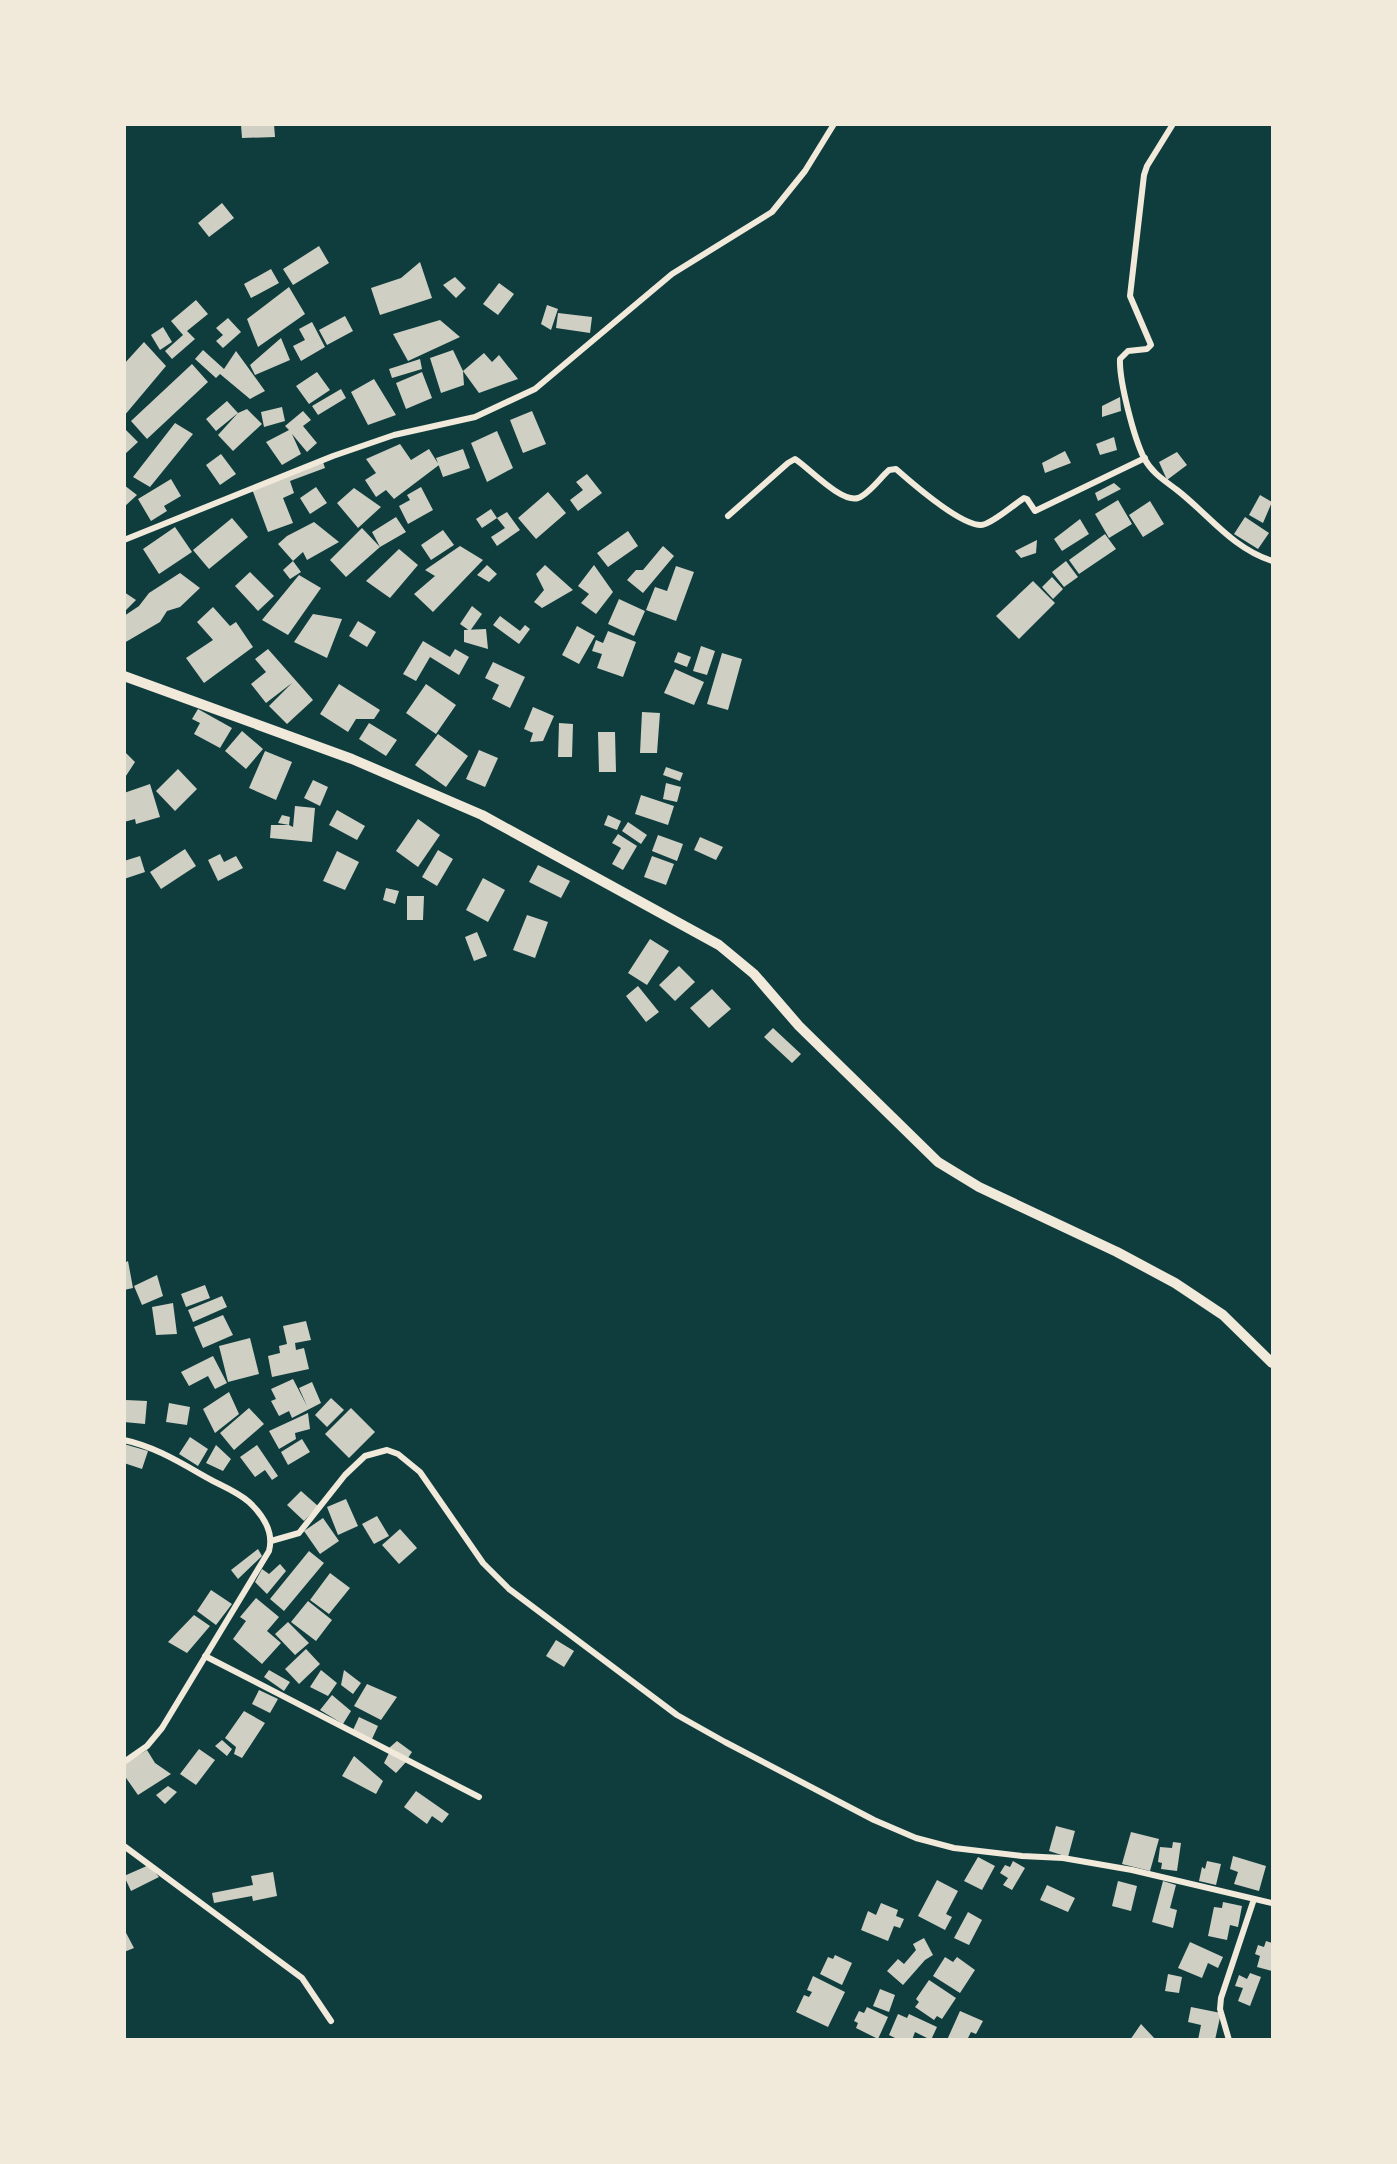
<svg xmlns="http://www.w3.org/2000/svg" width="1397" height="2164" font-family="'Source Sans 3',sans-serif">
  <rect width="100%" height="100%" fill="#0f3d3e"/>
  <path fill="#cfcfc3" d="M274,124L275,137L242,138L241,125Z
    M222,203L234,218L209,237L198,223Z
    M319,246L329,263L293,285L283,269Z
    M420,262L432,298L380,315L371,288L401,278Z
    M271,269L279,283L251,298L244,284Z
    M455,277L466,288L456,298L443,285Z
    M499,283L514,294L498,315L483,304Z
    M289,287L305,314L258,347L247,319Z
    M196,300L208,314L187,331L195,339L172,359L165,351L183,335L171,321Z
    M547,305L558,309L551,330L541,324Z
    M558,313L592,317L590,333L556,328Z
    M345,316L353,331L327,345L319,330Z
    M228,318L241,332L223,348L216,341L223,335L216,328Z
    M440,320L460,337L408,361L393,334Z
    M312,322L325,347L301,361L293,346L305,340L299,329Z
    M163,327L172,342L160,350L151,335Z
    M281,338L290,360L255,375L250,365Z
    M144,342L166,366L124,416V364Z
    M203,350L224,369L236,351L265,391L250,399L220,374L216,378L195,359Z
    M453,350L463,371L464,385L441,393L430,358Z
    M484,353L492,362L499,355L518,379L479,393L463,371Z
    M420,359L422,369L392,378L389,369Z
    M192,364L208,382L147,439L131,421Z
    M317,372L330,390L309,404L296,386Z
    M422,372L432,398L406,409L396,383Z
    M374,379L396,415L368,425L351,392Z
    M341,389L346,398L318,415L312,406Z
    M1120,397L1121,411L1102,417V406Z
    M227,401L238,413L216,431L206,419Z
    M282,407L285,421L264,427L261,412Z
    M247,409L262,424L233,451L218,435L238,413Z
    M303,411L311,420L303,426L317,443L307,452L292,434L301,454L282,465L266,442L289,430L285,426Z
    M532,411L546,444L523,453L510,420Z
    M175,423L193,434L150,487L133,477Z
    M124,428L138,442L124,455Z
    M497,431L513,468L487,482L471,443Z
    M1114,437L1117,450L1100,455L1096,444Z
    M400,444L411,460L429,449L439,465L394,499L386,490L376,497L365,480L376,473L366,459Z
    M463,449L470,468L443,477L436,458Z
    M1065,451L1071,463L1045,473L1042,463Z
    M1177,452L1187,465L1167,480L1159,462Z
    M221,454L236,474L220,485L206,465Z
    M323,462L325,468L290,481L294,493L283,498L293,523L268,532L252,489Z
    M587,474L602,493L578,511L570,500L583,490L576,482Z
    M171,479L181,496L164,506L167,511L151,521L138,499Z
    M1114,483L1121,489L1098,501L1095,493Z
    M124,485L137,495L124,507Z
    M316,487L327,503L310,514L300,498Z
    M421,487L433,510L408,524L399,506L410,500L407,495Z
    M354,488L381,507L358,528L337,503Z
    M548,492L566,513L536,539L518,518Z
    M1260,495L1272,502L1263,523L1249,515Z
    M1118,500L1132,524L1109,538L1095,514Z
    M1150,501L1164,524L1143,537L1129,515Z
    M491,509L497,518L482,528L476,519Z
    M507,512L520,530L497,546L491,537L505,528L497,518Z
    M396,517L406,532L380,547L372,532Z
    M1245,517L1269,533L1258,549L1234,534Z
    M232,518L248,537L209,569L193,550Z
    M1080,519L1089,534L1062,551L1054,539Z
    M314,522L339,542L307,560L303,552L293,561L278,544L287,536Z
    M175,527L192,552L159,574L143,549Z
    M362,528L380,547L346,577L330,560Z
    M443,530L454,545L431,560L421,545Z
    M628,531L638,546L608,567L597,553Z
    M1105,534L1116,549L1079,574L1069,560Z
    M1037,540L1036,553L1021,558L1015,551Z
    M460,546L483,560L433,612L414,594L435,576L425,570Z
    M663,546L674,556L643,593L627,580L636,570H643Z
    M399,549L418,565L390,598L366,581Z
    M293,561L301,572L290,579L283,570Z
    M1066,561L1078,577L1064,587L1052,572Z
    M487,565L497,574L489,582L477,575Z
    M545,565L573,590L542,608L534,602L544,590L536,574Z
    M594,565L613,592L596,614L581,603L589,594L578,586Z
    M676,566L694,572L676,621L646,610L655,587L667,591Z
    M250,572L274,596L258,611L235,586Z
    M180,573L200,588L180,607L167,611L160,622L124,643V616L139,606L149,593Z
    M299,575L321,588L288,635L262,620Z
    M1052,577L1063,589L1053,599L1042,587Z
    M1033,581L1055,603L1019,639L996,616Z
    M124,592L136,600L124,612Z
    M619,599L645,611L634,636L608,624Z
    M472,606L482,614L470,631L460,624Z
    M213,607L230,626L236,622L253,647L204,683L186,658L213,640L197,622Z
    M313,614L342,619L327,658L294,642Z
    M500,616L520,631L525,625L530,629L519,644L493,625Z
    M358,621L376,632L367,647L349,636Z
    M577,626L595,636L579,664L562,655Z
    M486,629L488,649L464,642V630Z
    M608,631L636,642L623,677L597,668L602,654L592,651L596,640L603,643Z
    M423,641L450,657L455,649L469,657L459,675L430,657L416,681L403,674Z
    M701,646L715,651L707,675L693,671Z
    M268,649L313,700L287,724L269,706L292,683L266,703L251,684L266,672L255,659Z
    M678,652L691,657L687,667L674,662Z
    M722,653L742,659L728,710L707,704Z
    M493,662L525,677L510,708L492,699L499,685L485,678Z
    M675,669L704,682L694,705L664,693Z
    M339,684L380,710L374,719H356L348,732L320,714Z
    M426,684L456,705L436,734L406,713Z
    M533,707L554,716L543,741L530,742L533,733L524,729Z
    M198,709L232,728L220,748L194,734L200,723L192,719Z
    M642,712L660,713L657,753H640Z
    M369,723L397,740L386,756L359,739Z
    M559,723L573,724L572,757H558Z
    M242,731L263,749L246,769L225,751Z
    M598,732H615L616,772H599Z
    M438,734L468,756L446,787L415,765Z
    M479,750L498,758L485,787L466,779Z
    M124,751L135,762L124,779Z
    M265,751L292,762L276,800L249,788Z
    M666,767L683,773L680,781L663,775Z
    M178,769L197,789L175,811L156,791Z
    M313,780L328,787L320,806L304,798Z
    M666,783L681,787L677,802L663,799Z
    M150,784L160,817L136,824L135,819L124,822V793Z
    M641,795L674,806L668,825L635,814Z
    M295,806L315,808L312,842L270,838L271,825H289L278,823L282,815L290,817L289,825L293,827Z
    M337,810L365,826L357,840L329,825Z
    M608,815L621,821L617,830L604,825Z
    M418,819L440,835L418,867L396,851Z
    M628,822L647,835L641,844L622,831Z
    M618,834L637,846L623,870L612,864L621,848L612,843Z
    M658,835L683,844L677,861L652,851Z
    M700,837L723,847L716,860L694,850Z
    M185,849L196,866L161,889L150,872Z
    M438,850L453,859L437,886L422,877Z
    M337,851L359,862L345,890L323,881Z
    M220,854L224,862L236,856L243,868L218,881L208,860Z
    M140,856L145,872L124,879V861Z
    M652,856L674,864L666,885L644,877Z
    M538,865L570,881L561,898L529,882Z
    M483,878L505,890L488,922L466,910Z
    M386,888L399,891L395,904L383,900Z
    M407,896H424L423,920H407Z
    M527,915L548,922L535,958L513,950Z
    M477,932L487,956L474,961L465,937Z
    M650,939L669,951L647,985L628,973Z
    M679,966L695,982L675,1001L659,985Z
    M638,986L659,1012L646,1022L626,996Z
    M712,989L731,1009L709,1028L690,1008Z
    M773,1028L801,1054L792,1063L764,1037Z
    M128,1261L133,1288L124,1290V1263Z
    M157,1275L163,1296L142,1305L134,1286Z
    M205,1285L210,1298L186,1307L181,1294Z
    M222,1296L227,1307L193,1322L188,1310Z
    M173,1303L177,1334L156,1335L152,1307Z
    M223,1315L233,1335L203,1348L194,1327Z
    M306,1321L311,1340L295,1343L296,1350L304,1348L309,1369L272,1377L268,1356L280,1353L279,1346L287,1344L283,1326Z
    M250,1338L259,1374L228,1382L219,1346Z
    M213,1356L227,1383L215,1389L208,1376L189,1386L181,1372Z
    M293,1379L307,1406L299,1388L312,1382L321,1403L292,1418L289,1411L279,1416L271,1401L276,1399L271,1389Z
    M229,1392L239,1414L215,1433L203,1409Z
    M331,1398L344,1410L327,1427L315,1415Z
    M126,1400L147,1401L145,1424L124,1422Z
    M169,1403L190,1407L187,1425L166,1422Z
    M249,1408L264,1424L234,1450L220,1433Z
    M351,1408L375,1432L349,1458L325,1434Z
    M308,1413L310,1429L295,1433L296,1439L279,1449L269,1431Z
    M190,1437L208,1449L198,1466L179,1454Z
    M302,1439L310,1452L288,1465L281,1452Z
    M124,1444L148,1451L142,1469L124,1463Z
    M216,1445L231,1459L223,1471L206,1463Z
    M257,1445L278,1476L272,1480L265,1470L255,1477L240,1457Z
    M301,1491L318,1506L304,1521L287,1505Z
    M346,1499L358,1526L338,1535L327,1507Z
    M377,1516L389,1536L374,1544L362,1524Z
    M323,1518L339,1541L320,1554L304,1531Z
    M400,1529L417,1548L399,1564L382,1545Z
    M258,1549L262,1556L238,1579L231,1570Z
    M309,1551L324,1563L284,1611L270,1599Z
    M280,1564L286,1571L267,1594L255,1582L262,1569L269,1574Z
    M330,1573L350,1588L329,1614L310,1600Z
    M211,1590L232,1604L216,1625L197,1611Z
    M256,1598L279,1617L267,1631L281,1643L262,1664L233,1639L246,1621L240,1617Z
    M308,1601L332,1620L316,1641L291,1622Z
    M194,1615L210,1626L187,1653L168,1642Z
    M288,1622L309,1643L295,1655L275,1634Z
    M556,1640L574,1651L564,1667L546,1656Z
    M306,1649L320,1664L299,1684L285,1669Z
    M269,1670L290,1682L284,1691L264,1677Z
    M321,1670L337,1683L328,1696L310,1687Z
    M344,1670L361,1683L353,1694L341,1685Z
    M367,1684L397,1697L381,1720L354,1706Z
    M259,1690L278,1699L270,1713L252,1704Z
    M332,1695L351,1711L343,1724L320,1710Z
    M244,1711L265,1723L242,1758L234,1754L236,1747L225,1738Z
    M359,1717L378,1726L372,1739L353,1730Z
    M222,1740L232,1749L227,1756L215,1746Z
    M397,1741L412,1752L408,1758L389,1748Z
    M199,1749L215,1760L196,1785L180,1774Z
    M147,1750L155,1763L171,1774L138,1795L124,1775V1764Z
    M389,1753L406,1762L396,1773L384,1763Z
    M354,1756L383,1781L376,1794L342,1776Z
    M168,1786L177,1792L165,1804L156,1795Z
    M416,1791L449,1814L442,1823L432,1816L427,1824L404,1807Z
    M1056,1826L1075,1831L1068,1857L1049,1851Z
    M1131,1832L1159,1839L1150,1871L1122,1864Z
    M1173,1842L1181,1843L1177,1871L1161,1869L1162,1863L1158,1862L1160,1847L1172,1848Z
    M1233,1856L1266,1866L1259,1891L1234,1884L1238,1872L1230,1869Z
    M978,1857L995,1866L982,1890L964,1881Z
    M1013,1861L1025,1868L1012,1890L1003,1885L1008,1878L1000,1873L1005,1865L1010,1867Z
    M1207,1861L1221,1864L1216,1885L1199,1881L1202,1867L1205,1869Z
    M149,1865L159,1877L131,1891L124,1876Z
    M273,1872L277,1896L253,1901L252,1896L214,1903L212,1893L253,1885L251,1876Z
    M937,1880L958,1891L946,1914L952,1917L945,1930L918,1916Z
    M1118,1881L1137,1886L1131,1911L1112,1906Z
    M1163,1881L1176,1885L1170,1908L1177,1910L1173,1928L1152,1922Z
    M1047,1885L1075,1898L1068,1912L1040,1900Z
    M1223,1902L1242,1906L1238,1927L1230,1925L1227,1940L1208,1936L1214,1907L1222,1908Z
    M881,1903L898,1910L896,1916L904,1919L900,1928L894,1926L888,1941L861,1930L868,1911L876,1915Z
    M968,1912L982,1920L969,1945L954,1938Z
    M124,1929L134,1948L124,1952Z
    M924,1938L933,1955L925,1960L903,1985L887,1971L898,1959L904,1964L916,1950L913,1944Z
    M1266,1941L1272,1943V1971L1257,1967L1260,1956L1255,1954L1258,1945L1264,1947Z
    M1190,1942L1223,1957L1218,1968L1208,1963L1202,1978L1178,1968Z
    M835,1955L852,1963L842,1985L820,1974L828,1957L833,1959Z
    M945,1957L953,1962L957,1957L975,1970L960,1993L933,1976Z
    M1250,1973L1261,1977L1250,2006L1238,2001L1243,1988L1235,1986L1239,1975L1247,1979Z
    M1168,1974L1182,1977L1179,1993L1165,1991Z
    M813,1976L845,1992L828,2027L796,2012L804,1995L809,1997L812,1992L807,1990Z
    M929,1980L956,1998L942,2019L937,2016L934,2020L915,2007L919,2002L916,1999Z
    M880,1989L895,1995L889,2012L873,2006Z
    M867,2007L888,2017L878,2039L856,2028L858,2023L854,2021L859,2011L864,2013Z
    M1191,2007L1221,2013L1215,2040H1198L1201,2025L1188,2022Z
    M960,2011L983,2021L976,2034L971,2032L967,2040H947Z
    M898,2014L907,2018L909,2014L937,2027L931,2040L915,2032L912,2040H899L889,2035Z
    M1141,2024L1156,2040H1130Z"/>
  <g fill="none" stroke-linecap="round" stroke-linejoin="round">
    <path stroke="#f1e9da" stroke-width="6" d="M1173,124L1147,166L1144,175L1130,296L1151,345L1147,349L1128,351L1120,359C1119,381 1134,438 1144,458C1152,473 1164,480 1177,490C1209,515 1232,548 1272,561
      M728,516L788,463L795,459C809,468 841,503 858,498C869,494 880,478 889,470L896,469C913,484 960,525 981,525C990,525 1015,504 1024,498L1027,499L1035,511L1145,458
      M124,540L333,456L394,435L475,417L535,389L672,274L772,212L805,171L834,124
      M124,1440C157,1447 184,1465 213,1481C225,1487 239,1493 249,1502C263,1515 274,1532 269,1551L162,1728L147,1746L124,1762
      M271,1541L299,1533L345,1475L365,1456L387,1450L398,1454L420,1472L483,1563L509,1589L677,1715L725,1742L874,1820L916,1838L954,1848L1022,1856L1063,1858L1132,1870L1272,1903
      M205,1656L479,1797
      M124,1846L302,1978L331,2021
      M1229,2040L1220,2009L1221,1998L1254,1899"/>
    <path stroke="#f1e9da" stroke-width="10" d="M124,676L352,759L482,815L719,945L754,974L799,1026L938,1162L979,1187L1117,1252L1175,1283L1223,1315L1272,1363"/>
  </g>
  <rect width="1397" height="2164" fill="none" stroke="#f1e9da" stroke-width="252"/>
</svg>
